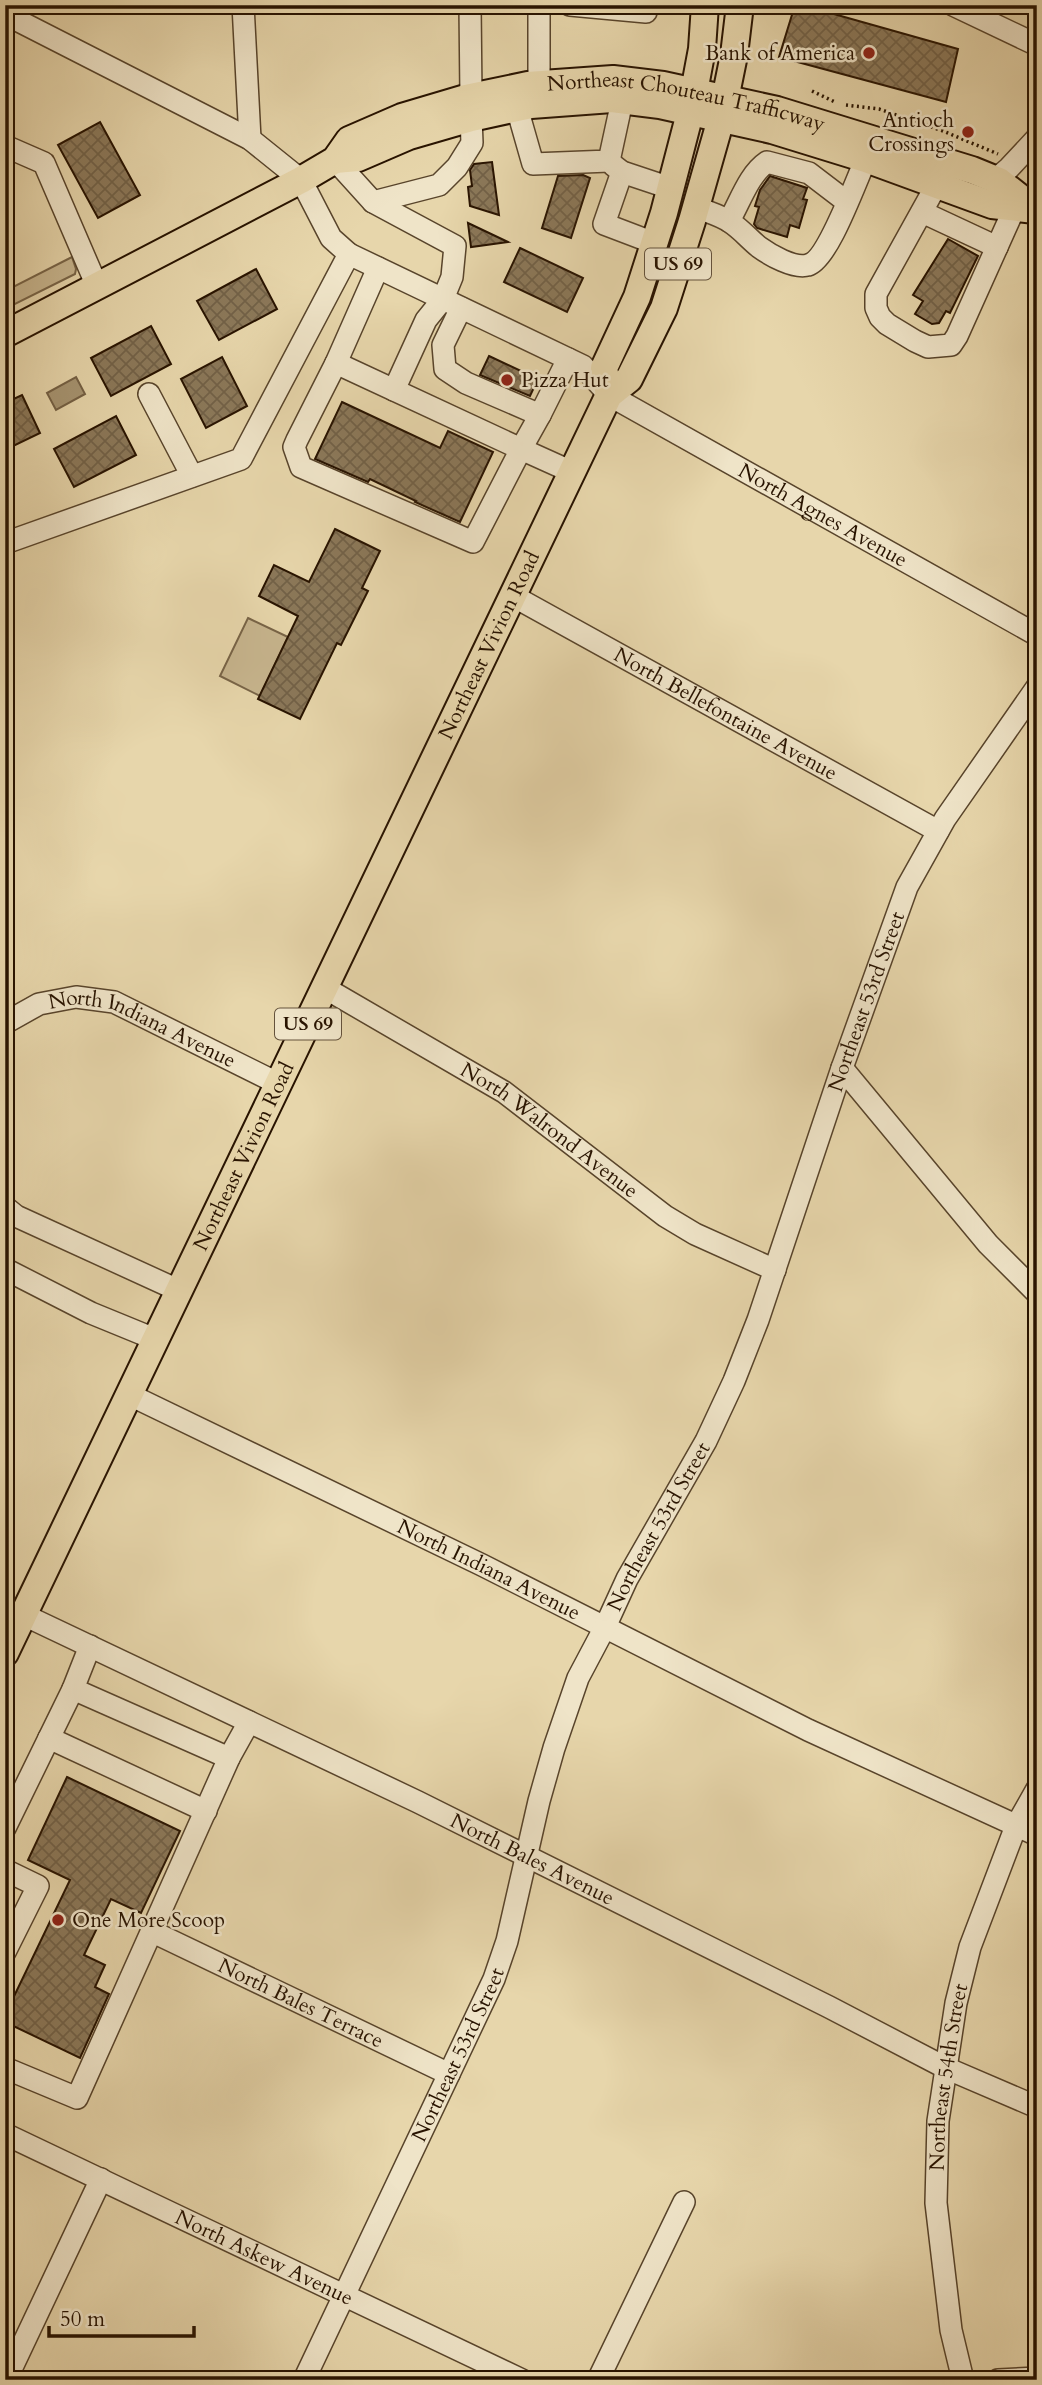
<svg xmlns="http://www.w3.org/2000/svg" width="1042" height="2385" viewBox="0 0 1042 2385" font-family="Cardo,serif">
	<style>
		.green { fill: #c7b58e; stroke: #786447; stroke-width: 2 }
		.water { fill: #a69471; stroke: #746044; stroke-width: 2 }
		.building { fill: url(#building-cross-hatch); stroke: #281300; stroke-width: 2 }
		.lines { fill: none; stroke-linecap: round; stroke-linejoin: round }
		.minor-casing { stroke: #58442b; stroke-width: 24 }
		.major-casing { stroke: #281300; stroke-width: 30 }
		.path { stroke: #281300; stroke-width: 3.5; stroke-dasharray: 2 3.5; stroke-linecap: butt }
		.minor { stroke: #efe4c8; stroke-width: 21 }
		.major { stroke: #e7d6ab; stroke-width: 26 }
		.poi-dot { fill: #8f2418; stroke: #efe4c8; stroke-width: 2.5 }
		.labels { text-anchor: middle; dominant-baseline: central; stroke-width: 5; stroke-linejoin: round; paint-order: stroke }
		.shield { fill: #efe4c8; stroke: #64523c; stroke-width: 2 }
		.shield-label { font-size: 19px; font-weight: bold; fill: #281300 }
		.poi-label { font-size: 21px; fill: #281300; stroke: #efe4c8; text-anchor: end }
		.street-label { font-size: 21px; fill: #281300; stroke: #efe4c8 }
	</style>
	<defs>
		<pattern id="building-cross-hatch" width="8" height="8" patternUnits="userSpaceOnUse" patternTransform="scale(1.75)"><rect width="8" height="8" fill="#8b7859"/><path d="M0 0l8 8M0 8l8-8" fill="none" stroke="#726147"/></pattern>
	</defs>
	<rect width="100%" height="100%" fill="#e7d6ab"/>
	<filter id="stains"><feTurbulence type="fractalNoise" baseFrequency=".00286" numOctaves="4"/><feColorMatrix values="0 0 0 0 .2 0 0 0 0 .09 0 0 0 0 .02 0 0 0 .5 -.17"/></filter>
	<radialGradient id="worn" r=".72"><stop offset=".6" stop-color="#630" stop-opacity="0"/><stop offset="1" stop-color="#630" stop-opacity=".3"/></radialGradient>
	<g class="green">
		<polygon points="72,257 76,269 75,274 5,309 5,291"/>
		<polygon points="248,618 288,637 260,696 220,676"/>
	</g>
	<polygon class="water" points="76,377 85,394 56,410 47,393"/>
	<g class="building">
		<polygon points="795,5 802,5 958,49 946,102 779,57"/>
		<polygon points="100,122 140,195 98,218 58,145"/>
		<polygon points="492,162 499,215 470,206 468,187 472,186 470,170 474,164"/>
		<polygon points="583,175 590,178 571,238 542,228 558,176"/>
		<polygon points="770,176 807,188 803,199 807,200 799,228 790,225 787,237 757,228 754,224 759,207 755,206 760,190"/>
		<polygon points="468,223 508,242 471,247"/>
		<polygon points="948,239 978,256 950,313 946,311 939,323 932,324 915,314 923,301 913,295"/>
		<polygon points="520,248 583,278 567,312 504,282"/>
		<polygon points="256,269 277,309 219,340 197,301"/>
		<polygon points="151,326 171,364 111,396 91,358"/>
		<polygon points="489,356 538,379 530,396 480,375"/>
		<polygon points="222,357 247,406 206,428 181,379"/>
		<polygon points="22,395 40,433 5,450 5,403"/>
		<polygon points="342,402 440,448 448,431 493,452 460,522 415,502 416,501 370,479 368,482 315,459"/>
		<polygon points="116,416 136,455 74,487 54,449"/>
		<polygon points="335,529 380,551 362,588 368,591 341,645 337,643 300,719 258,699 298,616 259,596 274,565 309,582"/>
		<polygon points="67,1777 180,1831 141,1913 111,1899 84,1955 105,1965 95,1987 109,1994 80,2058 5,2022 5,2015 70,1880 28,1860"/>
	</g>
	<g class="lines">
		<g class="minor-casing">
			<g id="minor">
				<polyline points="243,5 250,139"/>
				<polyline points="470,5 471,97"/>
				<polyline points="539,5 539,84"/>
				<polyline points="570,5 646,12 647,5"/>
				<polyline points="953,5 1037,45"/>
				<polyline points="5,14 250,139 301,180 331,238 349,254"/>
				<polyline points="517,108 533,164 609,161 622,101"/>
				<polyline points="5,146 44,163 97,286"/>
				<polyline points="335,160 373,202 455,246 452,277 443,299 426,320 394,390"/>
				<polyline points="613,165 622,172 670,188"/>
				<polyline points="622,172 604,224 654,243"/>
				<polyline points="995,180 1009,168 1037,138"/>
				<polyline points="937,184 876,294 876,308 880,317 887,324 915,341 928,347 951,345 957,336 1019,198"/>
				<polyline points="373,202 439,185 457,167 472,143 471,118"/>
				<path d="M696 207C707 212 720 215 730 222 741 229 749 239 759 247 770 255 794 269 808 265 828 260 856 180 866 159"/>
				<polyline points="922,212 997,247"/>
				<path d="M729 221C740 202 749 174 767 162L809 173 847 202"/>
				<polyline points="378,268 336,363 297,440 294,447 301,467 473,542 521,449 572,472"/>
				<polyline points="461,308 443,345 445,369 466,383 540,415 568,359"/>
				<polyline points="336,363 521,449 540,415"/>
				<polyline points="149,394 192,476"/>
				<path id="s1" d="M5 543 241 459 349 254 583 366 609 395 1037 635"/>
				<path id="s2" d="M513 596 938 831"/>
				<path id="s3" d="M325 988 504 1092 665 1216 695 1234 775 1270"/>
				<path id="s4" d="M5 1023 39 1004 76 997 114 1002 279 1084"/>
				<polyline points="842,1068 988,1244 1037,1293"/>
				<polyline points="5,1207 16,1216 180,1291"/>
				<polyline points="5,1269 91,1313 157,1340"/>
				<path id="s5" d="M130 1395 482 1565 808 1730 1037 1835"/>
				<path id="s6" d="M24 1615 418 1802 829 2007 946 2068 1037 2107"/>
				<polyline points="90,1646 73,1689 229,1758 249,1722"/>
				<polyline points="49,1738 206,1811"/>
				<polyline points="5,1828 73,1689"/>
				<polyline points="5,1870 38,1886 5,1952"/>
				<path id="s7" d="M153 1932 449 2074"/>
				<polyline points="5,2068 77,2098 229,1758"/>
				<path id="s8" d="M5 2134 522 2380"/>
				<polyline points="6,2380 101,2179"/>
				<path id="s9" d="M304 2380 494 1979 507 1941 539 1801 554 1748 578 1678 605 1627 627 1579 706 1441 734 1381 758 1320 842 1068 907 887 945 819 1037 687"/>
				<polyline points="598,2380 684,2202"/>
				<path id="s10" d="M963 2380 951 2330 936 2203 938 2121 956 2003 970 1947 1016 1826 1037 1789"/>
				<polyline points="998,2380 1037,2378"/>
			</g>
		</g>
		<g class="major-casing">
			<g id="major">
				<polyline points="335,160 358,158 409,136 471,118 531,105 612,99 660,105 772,130 866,159 992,205 1035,210"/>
				<path id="s11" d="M5 334 301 180 335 160 349 140 402 117 466 98 528 85 613 79 663 85 777 110 972 170 999 181 1037 211"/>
				<polyline points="609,395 604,368 637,297 664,213 690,113 702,49 705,5"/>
				<path id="s12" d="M5 1653 609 395 629 379 664 308 692 221 721 119 734 55 740 5"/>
			</g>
		</g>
		<g class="path">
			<polyline points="812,91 835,102"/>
			<polyline points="846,105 879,109 943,131 998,154"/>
		</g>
		<use href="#minor" class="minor"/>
		<use href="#major" class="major"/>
	</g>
	<g class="poi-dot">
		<circle cx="869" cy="53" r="7"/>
		<circle cx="968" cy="132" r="7"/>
		<circle cx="507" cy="380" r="7"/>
		<circle cx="58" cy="1920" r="7"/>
	</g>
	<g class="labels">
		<g class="shield">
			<rect x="645" y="248.5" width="66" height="31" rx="5"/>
			<rect x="275" y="1008.5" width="66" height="31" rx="5"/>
		</g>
		<g class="shield-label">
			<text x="678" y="264">US 69</text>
			<text x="308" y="1024">US 69</text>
		</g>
		<g class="poi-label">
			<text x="855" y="53">Bank of America</text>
			<text x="954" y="120">Antioch<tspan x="954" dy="24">Crossings</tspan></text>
			<text x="521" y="380" text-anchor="start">Pizza Hut</text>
			<text x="72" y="1920" text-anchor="start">One More Scoop</text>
		</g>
		<g class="street-label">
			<text stroke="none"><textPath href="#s11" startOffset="746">Northeast Chouteau Trafficway</textPath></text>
			<text stroke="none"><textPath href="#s1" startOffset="1026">North Agnes Avenue</textPath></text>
			<text stroke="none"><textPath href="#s12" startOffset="1118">Northeast Vivion Road</textPath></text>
			<text stroke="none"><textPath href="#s2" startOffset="243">North Bellefontaine Avenue</textPath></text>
			<text stroke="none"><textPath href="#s9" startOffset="1494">Northeast 53rd Street</textPath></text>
			<text stroke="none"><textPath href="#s4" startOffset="149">North Indiana Avenue</textPath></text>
			<text stroke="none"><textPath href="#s3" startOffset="266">North Walrond Avenue</textPath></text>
			<text stroke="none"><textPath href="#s12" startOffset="551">Northeast Vivion Road</textPath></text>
			<text stroke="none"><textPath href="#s9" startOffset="928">Northeast 53rd Street</textPath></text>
			<text stroke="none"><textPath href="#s5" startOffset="399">North Indiana Avenue</textPath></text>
			<text stroke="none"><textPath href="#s6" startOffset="564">North Bales Avenue</textPath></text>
			<text stroke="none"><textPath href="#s7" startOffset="164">North Bales Terrace</textPath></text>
			<text stroke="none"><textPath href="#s9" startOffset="360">Northeast 53rd Street</textPath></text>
			<text stroke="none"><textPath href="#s10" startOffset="306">Northeast 54th Street</textPath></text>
			<text stroke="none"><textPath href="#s8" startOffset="287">North Askew Avenue</textPath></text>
		</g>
	</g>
	<rect width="1042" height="2385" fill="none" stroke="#e7d6ab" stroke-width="28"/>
	<rect x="7" y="7" width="1028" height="2371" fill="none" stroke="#281300" stroke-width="3.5"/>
	<rect x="14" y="14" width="1014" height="2357" fill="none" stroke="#281300" stroke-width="2"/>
	<path d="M49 2326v10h145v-10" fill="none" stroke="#281300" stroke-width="3.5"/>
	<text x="60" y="2326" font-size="21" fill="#281300" stroke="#efe4c8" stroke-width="5" paint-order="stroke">50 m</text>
	<rect width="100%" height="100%" filter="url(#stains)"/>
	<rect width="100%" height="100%" fill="url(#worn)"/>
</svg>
